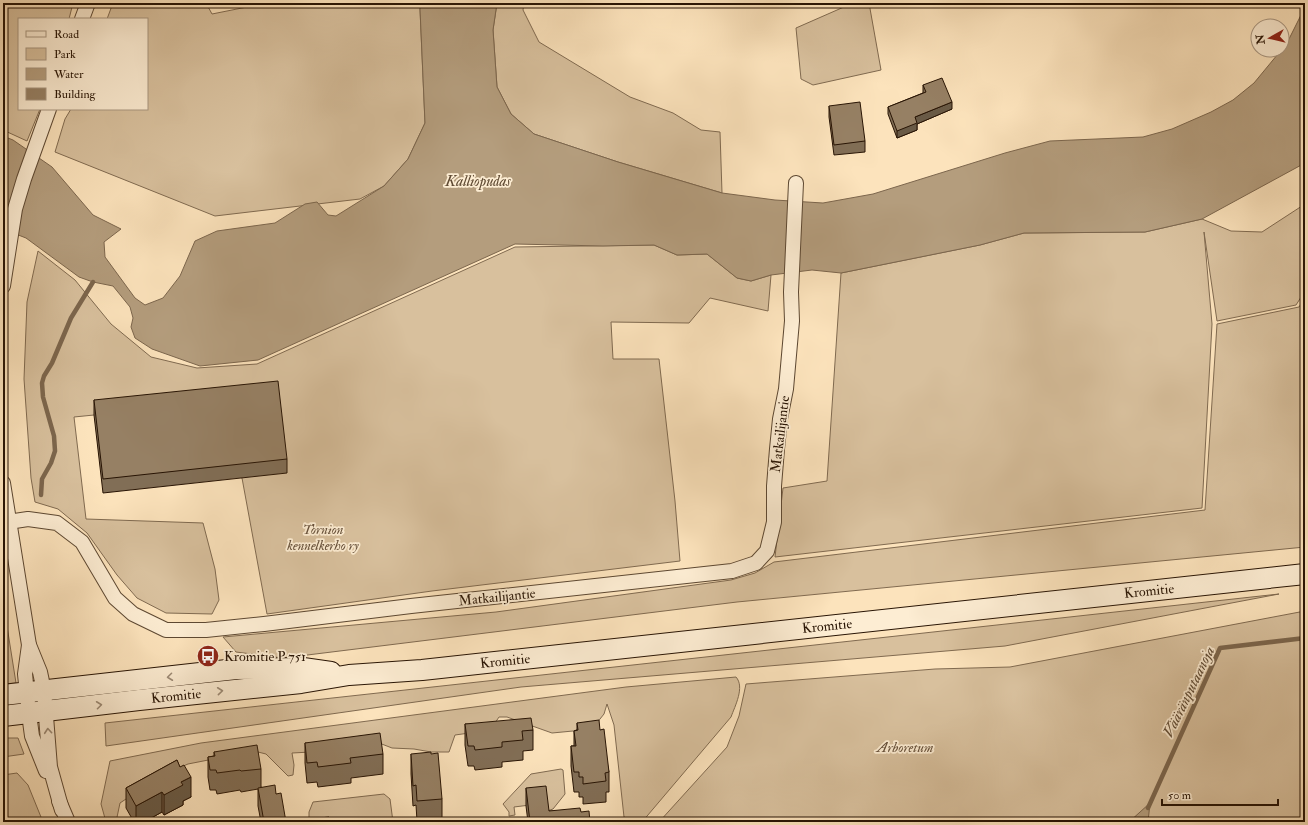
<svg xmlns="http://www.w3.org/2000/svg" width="1308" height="825" viewBox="0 0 1308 825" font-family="'IM FELL Double Pica',serif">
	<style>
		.green { fill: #d8c09d; stroke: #806a50 }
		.water { fill: #b49d7d; stroke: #7c664d }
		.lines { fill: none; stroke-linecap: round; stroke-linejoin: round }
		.stream { stroke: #7c664d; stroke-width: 4.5 }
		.minor-casing { stroke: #5d4832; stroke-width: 16 }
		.secondary-casing { stroke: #281404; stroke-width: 22 }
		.minor { stroke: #fdedd3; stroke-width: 14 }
		.secondary { stroke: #fdedd3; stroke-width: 20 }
		.wall { fill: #816e56; stroke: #281404 }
		.shaded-wall { fill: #695a46; stroke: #281404 }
		.building { fill: #968064; stroke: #281404 }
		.oneway { stroke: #9d8b76 }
		.labels { text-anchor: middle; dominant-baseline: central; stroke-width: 3.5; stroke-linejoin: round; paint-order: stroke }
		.street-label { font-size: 14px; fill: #281404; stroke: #fdedd3 }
		.park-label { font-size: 14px; font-style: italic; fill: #66503a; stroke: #fdedd3 }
		.poi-label { font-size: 14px; fill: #281404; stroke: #fdedd3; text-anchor: start }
		.water-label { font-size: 15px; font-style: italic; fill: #604b34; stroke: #fdedd3 }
	</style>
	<rect width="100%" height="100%" fill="#fce3bc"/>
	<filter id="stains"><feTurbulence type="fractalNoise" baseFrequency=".005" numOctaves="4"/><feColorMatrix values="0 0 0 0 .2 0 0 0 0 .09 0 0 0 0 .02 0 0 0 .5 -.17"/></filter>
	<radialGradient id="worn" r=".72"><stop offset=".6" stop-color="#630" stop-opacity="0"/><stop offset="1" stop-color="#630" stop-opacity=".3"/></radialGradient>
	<g class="green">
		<polygon points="3,3 73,3 69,19 19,19 19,109 40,109 27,141 3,130"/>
		<polygon points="113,3 206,3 212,14 267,3 421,3 420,9 425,123 408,159 384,186 360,199 215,216 55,152 65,119 71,109 147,109 147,19 107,19"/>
		<polygon points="497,3 524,3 523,10 539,42 630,97 673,113 701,130 720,132 722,193 618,162 534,134 511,114 497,87 493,30"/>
		<polygon points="853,3 869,3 881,70 813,85 801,79 796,28"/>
		<polygon points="1305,204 1305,291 1296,305 1217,321 1204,232 1212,324 1202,508 775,557 783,488 827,481 841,273 980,245 1024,233 1145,232 1202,219 1231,231 1262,232"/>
		<polygon points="654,245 677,255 707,254 737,278 751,281 771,275 768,311 710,298 689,323 611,322 613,359 659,359 675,501 680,561 432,591 267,614 242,478 94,415 74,417 86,519 203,523 215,569 219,600 212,614 166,613 137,598 117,575 87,533 58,509 35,502 31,478 24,379 27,302 38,251 75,280 111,324 151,357 197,368 257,364 515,247"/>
		<polygon points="1305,298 1305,547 737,602 283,658 236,652 223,637 496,612 731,580 755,573 774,562 1205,510 1217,324 1299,307"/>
		<polygon points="1279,594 1005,646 521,687 106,746 105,723"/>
		<polygon points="3,601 16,683 3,684"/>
		<polygon points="1305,611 1305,822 659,822 727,747 739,716 746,684 935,669 1010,667"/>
		<path d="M736 677C745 687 735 706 731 717L642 822 634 821 624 817 614 725 607 704 604 714 596 724 573 731 552 733 507 717H499L493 726 484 731 455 735 449 752H431L414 749 392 748 374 741 311 752 292 753 294 765 293 775 288 776 266 754 254 751 188 764 162 775 120 803 116 822H106L101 804 110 761 201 743 626 687Z"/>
		<polygon points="3,738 18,738 24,754 3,757"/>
		<polygon points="561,769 563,770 565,794 553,809 547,811 546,803 514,807 515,815 509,816 509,812 503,804 531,774"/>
		<polygon points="17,773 28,785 43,822 3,822 3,775"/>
		<polygon points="384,794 390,799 393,822 309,822 309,812 313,802"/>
	</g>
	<g class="water">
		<polygon points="421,3 497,3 493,30 497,87 511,114 534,134 618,162 722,193 775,200 823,203 873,194 1005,153 1050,141 1143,137 1172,129 1211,112 1233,100 1254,83 1287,43 1305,7 1305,163 1202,219 1145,232 1024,233 980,245 841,273 812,270 771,275 751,281 737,278 707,254 677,255 654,245 603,246 515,244 258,360 200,366 152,349 135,338 131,327 133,318 130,307 113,286 93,282 79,277 26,238 3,229 3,136 13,140 52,167 93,215 121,229 104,242 105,257 135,298 145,305 163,298 180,276 195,241 217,231 275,223 305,204 317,202 328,215 336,216 384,186 408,159 425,123 420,9"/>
		<polygon points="1150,803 1148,822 1129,822"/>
	</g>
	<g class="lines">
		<g class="stream">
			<polyline points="41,495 42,479 51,463 55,451 54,436 43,397 42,383 44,376 52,363 71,318 93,282"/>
			<polyline points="1148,808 1220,648 1305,638"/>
		</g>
		<g class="minor-casing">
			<g id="minor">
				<polyline points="82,19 88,3"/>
				<polyline points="3,286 15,209 24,179 49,109"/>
				<polyline points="3,483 29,645 40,672 44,691 50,767 62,810"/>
				<polyline points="8,522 28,519 57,523 82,542 115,598 133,614 166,630 206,630 264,624 411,606 732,571 756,563 767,551 774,522 774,486 777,449 780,419 786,389 792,321 791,292 796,183"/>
				<polyline points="29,645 25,674 29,714 32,736 46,771"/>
				<polyline points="59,801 68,822"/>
			</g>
		</g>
		<g class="secondary-casing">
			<g id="secondary">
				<polyline points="3,695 236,669 303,668 331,672"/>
				<polyline points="3,716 139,700 301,683 349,675 422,670 1305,574"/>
			</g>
		</g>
		<use href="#minor" class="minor"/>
		<use href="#secondary" class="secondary"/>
	</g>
	<g class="wall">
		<polygon points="923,85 952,109 917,124 917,130 897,138 888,114 888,107 923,93"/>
		<polygon points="829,106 865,141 865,152 834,155 829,117"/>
		<polygon points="94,400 287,459 287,473 103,493 94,415"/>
		<polygon points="577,723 600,730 609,772 609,792 606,792 606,802 583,804 583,797 579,797 579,792 574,792 571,766 571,746 574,746 574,731 577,730"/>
		<polygon points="465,724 533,730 533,750 523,751 523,760 502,762 502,767 475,770 474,766 468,766 465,745"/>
		<polygon points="305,743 383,754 383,774 351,778 351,783 318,787 317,782 307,783 305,763"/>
		<polygon points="214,752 261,769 261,787 276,794 286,822 261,822 258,806 258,789 241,792 240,790 217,794 216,790 210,790 208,777 208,757 214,756"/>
		<polygon points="411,754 442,799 442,819 417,821 416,805 413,806 411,774"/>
		<polygon points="177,760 191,797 183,801 183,805 164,815 162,812 144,822 134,822 126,808 126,788"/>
		<polygon points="526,788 549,811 581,812 590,822 528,822 526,806"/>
	</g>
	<g class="shaded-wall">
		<polygon points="952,102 952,109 917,124 917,130 897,138 897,131 915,117"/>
		<polygon points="191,777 191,797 183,801 183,805 164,815 164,795 181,782"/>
		<polygon points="162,792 162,812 144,822 136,822 136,806"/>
	</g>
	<g class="building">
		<polygon points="942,78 952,102 915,117 917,123 897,131 888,107 926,92 923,85"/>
		<polygon points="860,102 865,141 834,145 829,106"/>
		<polygon points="278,381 287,459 103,479 94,400"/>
		<polygon points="531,718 533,730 522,731 523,740 502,742 502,747 475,750 474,746 468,746 465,724"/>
		<polygon points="599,720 600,730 604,729 609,772 605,773 606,781 583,784 583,777 579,777 579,772 574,772 571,746 576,746 574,731 578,730 577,723"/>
		<polygon points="380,733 383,754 350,758 351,763 318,767 317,762 307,763 305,743"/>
		<polygon points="257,745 261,769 241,771 240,770 217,773 216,770 210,770 208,757 215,756 214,752"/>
		<polygon points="431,752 431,754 438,753 442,799 417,801 416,785 413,786 411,754"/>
		<polygon points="177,760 180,767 184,765 191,777 181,782 183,785 164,795 162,792 136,806 126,788"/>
		<polygon points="275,785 276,794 281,793 286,822 264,822 258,788"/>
		<polygon points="546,786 549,811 580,808 581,812 589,811 590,822 530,822 526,788"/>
		<polygon points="329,817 329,822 311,822 310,819"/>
	</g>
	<defs><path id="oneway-chevron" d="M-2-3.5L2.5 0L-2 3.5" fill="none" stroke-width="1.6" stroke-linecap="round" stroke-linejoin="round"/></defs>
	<g class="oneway">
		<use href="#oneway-chevron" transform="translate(170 677) rotate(173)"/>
		<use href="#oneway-chevron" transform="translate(220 691) rotate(-6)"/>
		<use href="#oneway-chevron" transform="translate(99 705) rotate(-7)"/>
		<use href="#oneway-chevron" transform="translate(48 731) rotate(-95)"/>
	</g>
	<defs>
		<g id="bus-disc" transform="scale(1.15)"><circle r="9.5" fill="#8f2418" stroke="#fdedd3"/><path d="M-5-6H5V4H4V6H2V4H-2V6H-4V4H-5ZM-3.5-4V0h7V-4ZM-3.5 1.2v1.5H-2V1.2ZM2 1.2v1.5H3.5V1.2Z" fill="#fff"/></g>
	</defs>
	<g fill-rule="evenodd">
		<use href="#bus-disc" x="208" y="656"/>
	</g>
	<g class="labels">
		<g class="street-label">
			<text transform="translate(780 434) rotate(-83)">Matkailijantie</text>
			<text transform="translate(1149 591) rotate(-6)">Kromitie</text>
			<text transform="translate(497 597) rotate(-6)">Matkailijantie</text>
			<text transform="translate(827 626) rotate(-6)">Kromitie</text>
			<text transform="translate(505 661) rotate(-6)">Kromitie</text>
			<text transform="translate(176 696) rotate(-6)">Kromitie</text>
		</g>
		<g class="park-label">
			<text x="323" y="529">Tornion<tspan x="323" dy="16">kennelkerho ry</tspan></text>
			<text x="905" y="747">Arboretum</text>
		</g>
		<g class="poi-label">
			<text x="224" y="656">Kromitie P 751</text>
		</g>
		<g class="water-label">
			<text x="478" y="181">Kalliopudas</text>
			<text transform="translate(1189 692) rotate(-64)">Vääränputaanoja</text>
		</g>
	</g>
	<rect width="1308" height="825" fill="none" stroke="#fce3bc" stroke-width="16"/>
	<rect x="4" y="4" width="1300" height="817" fill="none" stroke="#281404" stroke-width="2"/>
	<rect x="8" y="8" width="1292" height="809" fill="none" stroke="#281404"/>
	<rect x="18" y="18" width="130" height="92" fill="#fdedd3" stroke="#a89680"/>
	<rect x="26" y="31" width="20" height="6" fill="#fdedd3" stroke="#a89680"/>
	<text x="54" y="38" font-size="12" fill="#281404">Road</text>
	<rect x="26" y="48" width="20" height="12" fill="#d8c09d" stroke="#a89680"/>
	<text x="54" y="58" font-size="12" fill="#281404">Park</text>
	<rect x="26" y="68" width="20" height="12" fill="#b49d7d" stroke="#a89680"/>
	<text x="54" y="78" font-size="12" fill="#281404">Water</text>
	<rect x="26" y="88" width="20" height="12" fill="#968064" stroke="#a89680"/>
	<text x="54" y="98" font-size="12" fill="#281404">Building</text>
	<g transform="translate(1270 38) rotate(262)"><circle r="19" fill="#fdedd3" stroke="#a89680"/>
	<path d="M0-3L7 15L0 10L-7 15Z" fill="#8f2418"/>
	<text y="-6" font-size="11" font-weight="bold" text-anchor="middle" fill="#281404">N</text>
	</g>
	<path d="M1162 799v6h116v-6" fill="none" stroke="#281404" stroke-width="2"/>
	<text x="1168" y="799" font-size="12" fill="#281404" stroke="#fdedd3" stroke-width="3" paint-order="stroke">50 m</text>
	<rect width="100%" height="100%" filter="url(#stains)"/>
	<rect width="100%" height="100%" fill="url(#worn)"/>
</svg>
